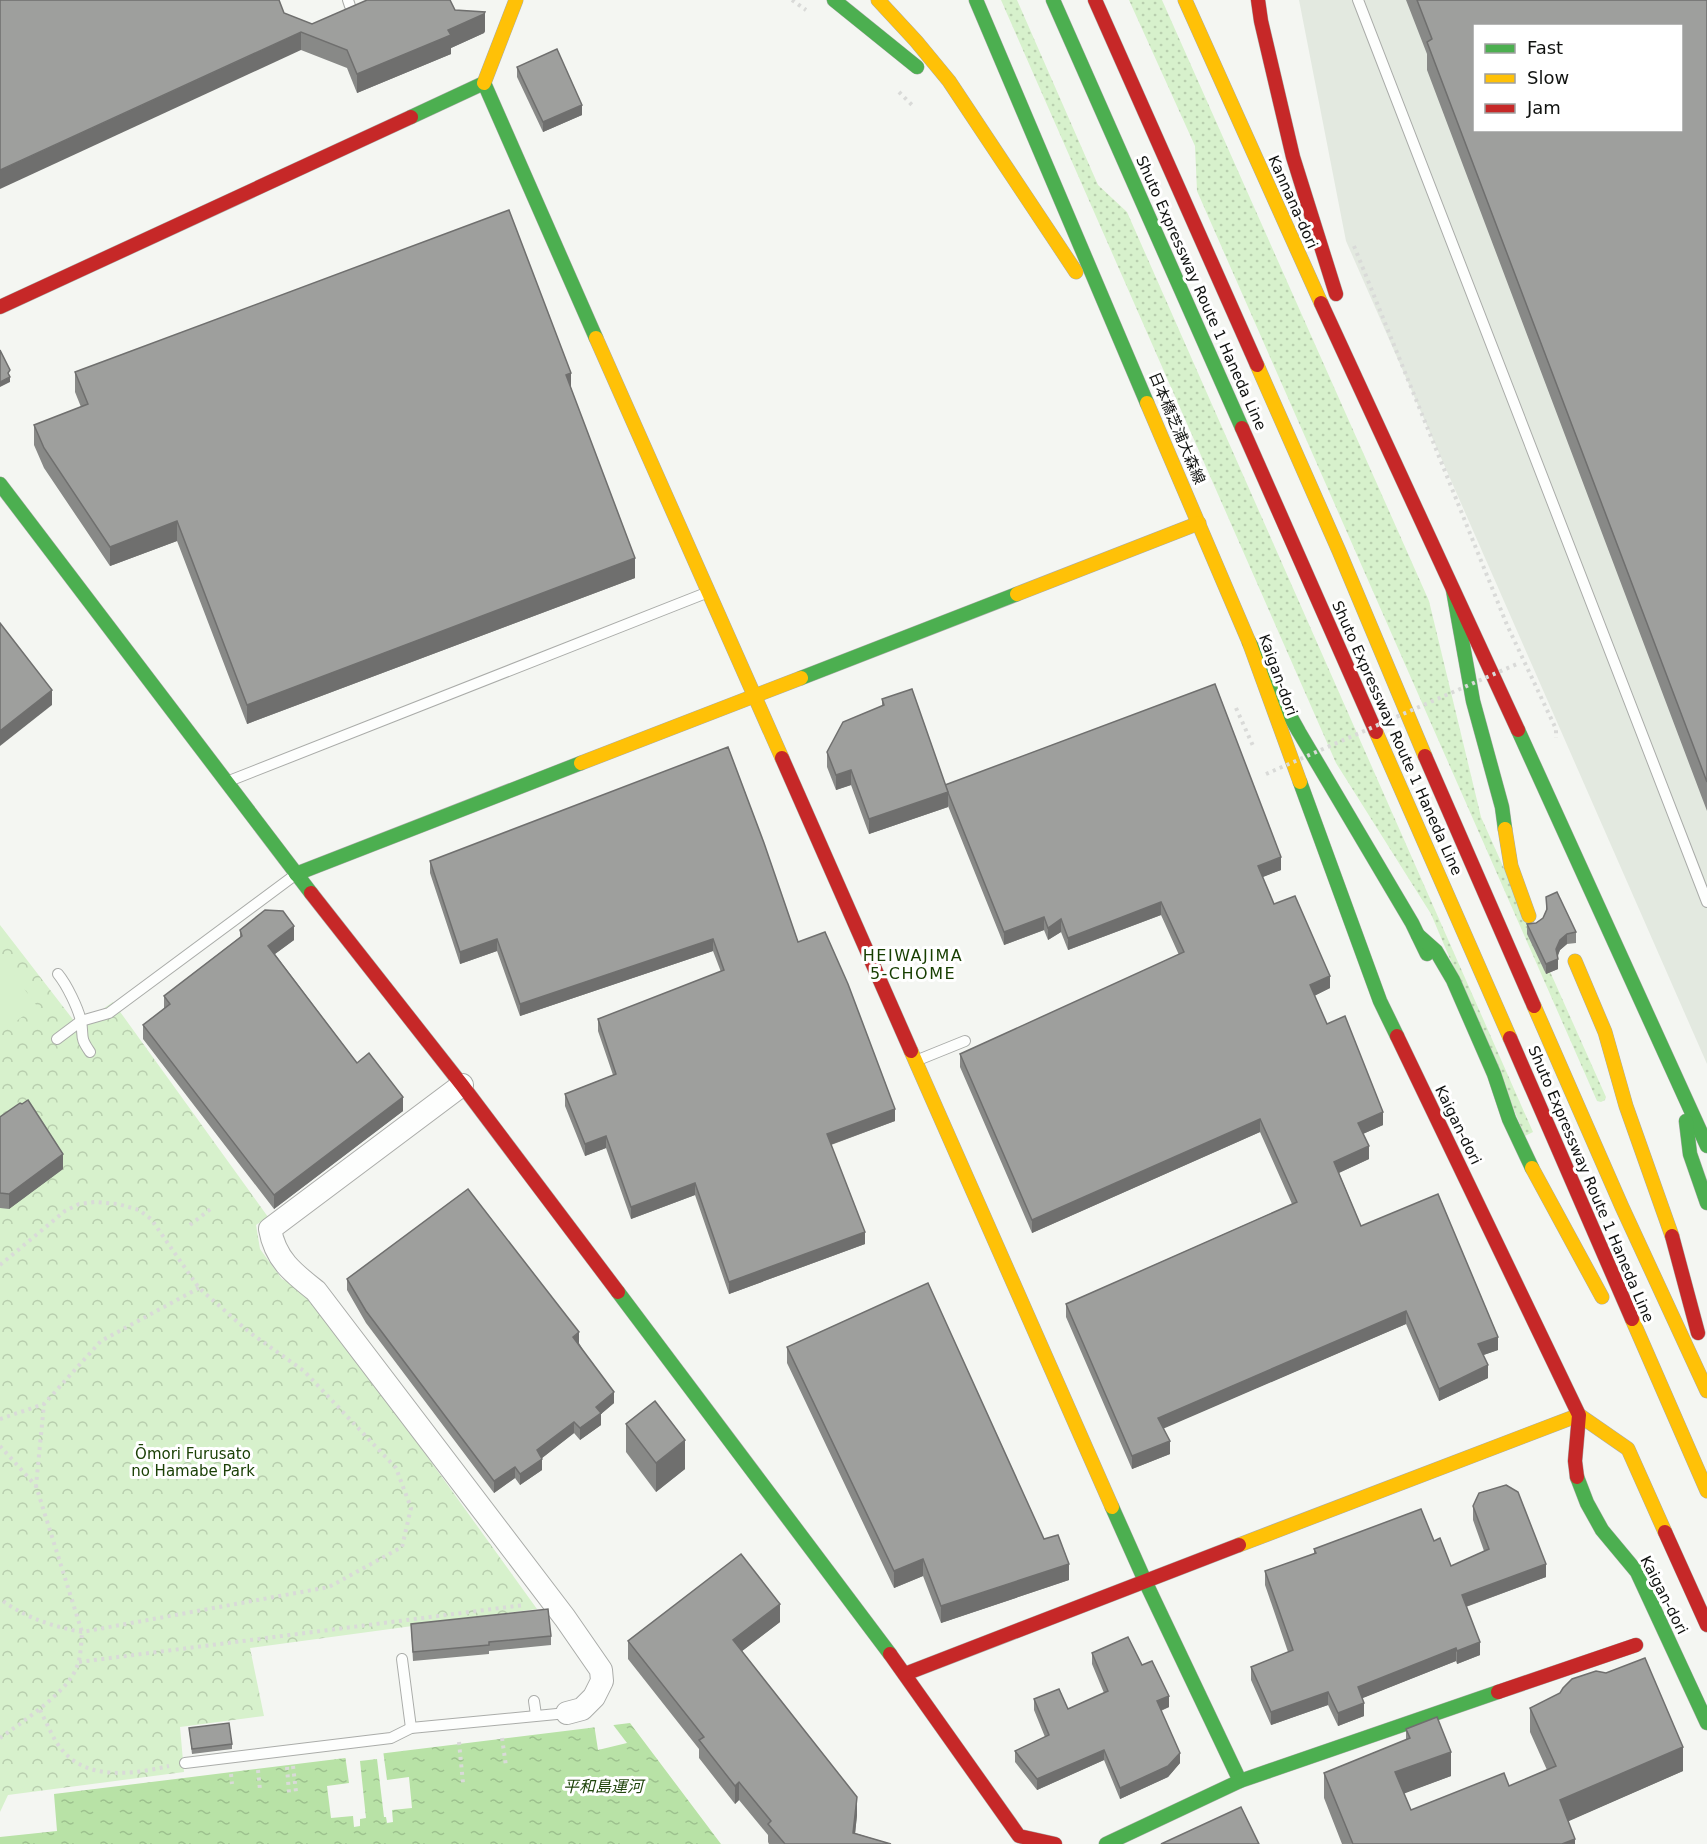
<svg xmlns="http://www.w3.org/2000/svg" width="1707" height="1844" viewBox="0 0 1707 1844" font-family="'DejaVu Sans','Noto Sans JP',sans-serif">
	<style>
		.built { fill: #e3e9e0; fill-rule: evenodd }
		.grass { fill: url(#grass-dots) }
		.park { fill: url(#park-crowns) }
		.pitch { fill: #d7f1cc }
		.water { fill: url(#water-ripples) }
		.pier { fill: #f4f6f2 }
		.lines { fill: none; stroke-linecap: round; stroke-linejoin: round }
		.lane-casing { stroke: #aaaca9; stroke-width: 12 }
		.street-casing { stroke: #aaaca9; stroke-width: 24 }
		.fast-casing { stroke: #aaaca9; stroke-width: 15 }
		.slow-casing { stroke: #aaaca9; stroke-width: 15 }
		.jam-casing { stroke: #aaaca9; stroke-width: 15 }
		.path { stroke: #d9dad8; stroke-width: 4; stroke-dasharray: 3 4.5; stroke-linecap: butt }
		.lane { stroke: #fdfefd; stroke-width: 10 }
		.street { stroke: #fdfefd; stroke-width: 22 }
		.fast { stroke: #4caf50; stroke-width: 14 }
		.slow { stroke: #ffc107; stroke-width: 14 }
		.jam { stroke: #c62828; stroke-width: 14 }
		.path-bridge { stroke: #d9dad8; stroke-width: 4; stroke-dasharray: 3 4.5; stroke-linecap: butt }
		.wall { fill: #888987 }
		.shaded-wall { fill: #6f6f6e }
		.building { fill: #9e9f9d; stroke: #6f6f6e; stroke-width: 1.5; fill-rule: evenodd }
		.labels { text-anchor: middle; dominant-baseline: central; stroke-width: 6; stroke-linejoin: round; paint-order: stroke }
		.street-label { font-size: 15px; fill: #101210; stroke: #fff }
		.park-label { font-size: 15px; fill: #1b4006; stroke: #fff }
		.neighbourhood-label { font-size: 16px; letter-spacing: 1.5px; fill: #163e00; stroke: #fff }
		.water-label { font-size: 16px; font-style: italic; fill: #20450c; stroke: #fff }
	</style>
	<defs>
		<pattern id="grass-dots" width="8" height="8" patternUnits="userSpaceOnUse" patternTransform="scale(1.5)"><rect width="8" height="8" fill="#d7f1cc"/><path d="M2 2h.1M6 6h.1" fill="none" stroke="#b8ceae" stroke-width="1.8" stroke-linecap="round"/></pattern>
		<pattern id="park-crowns" width="20" height="18" patternUnits="userSpaceOnUse" patternTransform="scale(1.5)"><rect width="20" height="18" fill="#d7f1cc"/><path d="M2 6a3 3 0 1 1 6 0M12 15a3 3 0 1 1 6 0" fill="none" stroke="#b8ceae"/></pattern>
		<pattern id="water-ripples" width="26" height="14" patternUnits="userSpaceOnUse" patternTransform="scale(1.5)"><rect width="26" height="14" fill="#b8e2a6"/><path d="M2 4q2-2 4 0t4 0M15 11q2-2 4 0t4 0" fill="none" stroke="#9dc18e"/></pattern>
	</defs>
	<rect width="100%" height="100%" fill="#f4f6f2"/>
	<path class="built" d="M1299 0H1707V1064L1346 241ZM1474 26H1682V130H1474Z"/>
	<g class="grass">
		<polygon points="1001,0 1017,0 1098,185 1127,212 1533,1132 1525,1136 1431,914 1336,763"/>
		<polygon points="1129,0 1162,0 1429,601 1481,817 1606,1097 1605,1100 1601,1102 1597,1101 1197,191 1195,146"/>
	</g>
	<polygon class="park" points="0,925 78,1026 113,1002 268,1217 256,1225 260,1249 282,1279 308,1291 537,1609 250,1648 264,1716 180,1727 184,1772 8,1795 0,1812"/>
	<polygon class="pitch" points="0,956 37,1006 0,1033"/>
	<polygon class="water" points="630,1723 721,1844 0,1844 0,1837 57,1831 54,1794"/>
	<g class="pier">
		<polygon points="611,1722 627,1743 598,1750 594,1724"/>
		<polygon points="383,1750 387,1780 409,1777 412,1808 392,1810 393,1822 387,1823 386,1817 384,1817 377,1759 360,1761 366,1818 360,1819 360,1826 354,1827 353,1816 331,1818 327,1786 349,1783 345,1755"/>
	</g>
	<g class="lines">
		<g class="lane-casing">
			<g id="lane">
				<polyline points="348,0 350,6"/>
				<polyline points="1358,0 1707,902"/>
				<polyline points="229,781 706,593"/>
				<path d="M58 974C67 985 78 1008 81 1021 84 1038 79 1036 90 1052"/>
				<polyline points="57,1039 81,1021 109,1013 295,875"/>
				<polyline points="918,1060 965,1041"/>
				<polyline points="402,1659 411,1728"/>
				<polyline points="534,1701 536,1715"/>
				<polyline points="185,1763 391,1738 411,1728 567,1713"/>
			</g>
		</g>
		<g class="street-casing">
			<path id="street" d="M462 1085 270 1229C275 1259 293 1273 316 1291L565 1618 601 1670 602 1681 594 1697 582 1709 567 1713"/>
		</g>
		<g class="fast-casing">
			<g id="fast">
				<polyline points="834,0 917,67"/>
				<polyline points="976,0 1147,403"/>
				<polyline points="1053,0 1242,428"/>
				<polyline points="411,117 484,83 596,338"/>
				<polyline points="0,484 311,893"/>
				<polyline points="1453,590 1473,701 1502,807 1505,829"/>
				<polyline points="1249,642 1299,732 1412,923 1427,954"/>
				<polyline points="801,678 1017,594"/>
				<polyline points="1518,730 1707,1146"/>
				<polyline points="1300,782 1380,1001 1397,1036"/>
				<polyline points="296,874 581,763"/>
				<polyline points="1418,935 1436,951 1453,980 1494,1074 1509,1119 1532,1168"/>
				<polyline points="1686,1121 1690,1154 1707,1203"/>
				<polyline points="618,1292 890,1654"/>
				<polyline points="1577,1477 1587,1503 1602,1530 1637,1572 1707,1723"/>
				<polyline points="1112,1507 1145,1581 1240,1781"/>
				<polyline points="1106,1844 1240,1781 1498,1692"/>
			</g>
		</g>
		<g class="slow-casing">
			<g id="slow">
				<polyline points="878,0 916,41 949,81 1076,272"/>
				<polyline points="1185,0 1321,303"/>
				<polyline points="484,83 516,0"/>
				<polyline points="596,338 782,758"/>
				<polyline points="1257,365 1339,551 1425,756"/>
				<polyline points="1147,403 1249,642 1300,782"/>
				<polyline points="1017,594 1199,523"/>
				<polyline points="1376,732 1510,1038"/>
				<polyline points="581,763 801,678"/>
				<polyline points="1505,829 1511,866 1529,916"/>
				<polyline points="1575,961 1605,1032 1626,1106 1672,1236"/>
				<polyline points="1534,1006 1622,1207 1707,1391"/>
				<polyline points="911,1051 1112,1507"/>
				<polyline points="1532,1168 1602,1297"/>
				<polyline points="1632,1319 1707,1491"/>
				<polyline points="1239,1545 1579,1415 1628,1449 1665,1532"/>
			</g>
		</g>
		<g class="jam-casing">
			<g id="jam">
				<polyline points="1095,0 1257,365"/>
				<polyline points="1258,0 1261,21 1293,157 1336,294"/>
				<polyline points="1321,303 1518,730"/>
				<polyline points="0,307 411,117"/>
				<polyline points="1242,428 1376,732"/>
				<polyline points="1425,756 1534,1006"/>
				<polyline points="782,758 911,1051"/>
				<polyline points="311,893 462,1085 618,1292"/>
				<polyline points="1397,1036 1579,1415 1575,1461 1577,1477"/>
				<polyline points="1510,1038 1632,1319"/>
				<polyline points="1672,1236 1698,1333"/>
				<polyline points="1665,1532 1707,1625"/>
				<polyline points="890,1654 1019,1836 1055,1844"/>
				<polyline points="905,1674 1239,1545"/>
				<polyline points="1498,1692 1636,1645"/>
			</g>
		</g>
		<g class="path">
			<polyline points="792,0 806,10"/>
			<polyline points="899,92 913,106"/>
			<polyline points="1354,246 1507,625 1556,729 1556,738"/>
			<polyline points="1236,708 1254,748"/>
			<polyline points="190,1225 213,1207"/>
			<path d="M0 1265 65 1211 79 1204 95 1202 118 1204 139 1210 151 1219 199 1288 249 1332 304 1371 396 1468 411 1508 402 1547 329 1587 82 1632C51 1626 26 1618 0 1599"/>
			<polyline points="0,1419 44,1404 101,1341 199,1288"/>
			<polyline points="0,1446 36,1486 44,1404"/>
			<polyline points="79,1662 524,1605"/>
			<path d="M40 1710C47 1723 53 1740 63 1751 89 1781 134 1774 169 1766"/>
			<path d="M0 1738C21 1723 66 1693 76 1669 81 1658 81 1644 82 1632L36 1486"/>
			<polyline points="502,1738 506,1766"/>
			<polyline points="459,1742 463,1783"/>
			<polyline points="293,1766 296,1792"/>
			<polyline points="287,1767 289,1793"/>
			<polyline points="258,1770 260,1790"/>
			<polyline points="231,1774 232,1784"/>
		</g>
		<use href="#lane" class="lane"/>
		<use href="#street" class="street"/>
		<use href="#fast" class="fast"/>
		<use href="#slow" class="slow"/>
		<use href="#jam" class="jam"/>
		<polyline class="path-bridge" points="1266,774 1517,664"/>
	</g>
	<g class="wall">
		<polygon points="1406,0 1707,0 1707,811 1427,70 1427,54"/>
		<polygon points="455,10 485,31 484,33 451,48 451,54 357,93 347,68 301,50 284,13 312,24"/>
		<polygon points="517,67 582,115 543,132 517,77"/>
		<polygon points="75,372 571,388 635,578 247,724 177,541 110,566 44,468 34,445 34,425 81,407 75,392"/>
		<polygon points="882,699 945,785 1281,870 1262,877 1274,904 1330,988 1314,996 1327,1024 1383,1125 1363,1134 1369,1159 1339,1173 1361,1226 1498,1350 1483,1355 1488,1378 1439,1401 1406,1324 1163,1428 1170,1454 1132,1469 1066,1317 1066,1304 1292,1204 1260,1132 1032,1233 960,1067 960,1054 1179,955 1161,915 1068,950 1061,932 1048,940 1044,930 1004,945 948,806 948,807 869,834 851,785 836,790 827,767 827,752 882,706"/>
		<polygon points="430,861 798,942 895,1121 831,1145 865,1244 729,1294 695,1195 631,1219 606,1148 585,1156 565,1106 565,1094 613,1075 598,1031 598,1019 721,972 713,951 520,1016 497,951 460,964 430,873"/>
		<polygon points="1546,897 1576,932 1576,943 1567,944 1560,950 1558,956 1558,969 1546,974 1527,934 1527,924 1536,923 1543,918 1546,911"/>
		<polygon points="240,930 294,940 275,954 357,1063 403,1111 274,1209 143,1039 143,1025 164,1009 164,996 240,937"/>
		<polygon points="0,1117 63,1169 9,1209 0,1208"/>
		<polygon points="347,1279 579,1343 614,1403 601,1414 601,1425 580,1440 574,1433 542,1458 542,1470 520,1485 515,1478 494,1493 366,1323 347,1290"/>
		<polygon points="787,1347 1044,1539 1069,1580 941,1623 923,1576 894,1588 787,1363"/>
		<polygon points="626,1424 685,1469 656,1492 626,1452"/>
		<polygon points="1473,1506 1546,1577 1466,1607 1480,1655 1457,1664 1456,1661 1362,1698 1364,1716 1338,1726 1328,1705 1271,1725 1251,1680 1251,1667 1288,1652 1265,1585 1265,1571 1314,1554 1314,1549 1434,1541 1451,1566 1484,1551 1473,1520"/>
		<polygon points="780,1622 742,1651 857,1815 855,1833 891,1844 769,1844 768,1842 768,1835 739,1800 735,1804 699,1758 699,1749 628,1659 628,1641"/>
		<polygon points="411,1624 551,1636 551,1645 489,1651 489,1654 413,1661"/>
		<polygon points="1092,1653 1142,1665 1169,1707 1161,1711 1180,1763 1168,1777 1120,1799 1104,1760 1037,1790 1015,1762 1015,1751 1045,1737 1034,1710 1034,1699 1068,1709 1104,1693 1092,1664"/>
		<polygon points="1530,1708 1683,1771 1568,1821 1575,1844 1342,1844 1324,1798 1324,1773 1406,1740 1406,1729 1451,1776 1404,1793 1411,1810 1509,1786 1547,1770 1530,1732"/>
		<polygon points="189,1728 232,1744 232,1749 192,1754"/>
	</g>
	<g class="shaded-wall">
		<polygon points="485,12 485,31 484,33 451,48 451,54 357,93 357,74"/>
		<polygon points="301,32 301,50 0,189 0,170"/>
		<polygon points="582,105 582,115 543,132 543,122"/>
		<polygon points="571,373 571,393 566,375"/>
		<polygon points="10,377 10,382 0,387 0,382"/>
		<polygon points="177,521 177,541 110,566 110,547"/>
		<polygon points="635,558 635,578 247,724 247,705"/>
		<polygon points="52,690 52,705 0,746 0,731"/>
		<polygon points="851,770 851,785 836,790 836,775"/>
		<polygon points="948,792 948,807 869,834 869,819"/>
		<polygon points="1281,857 1281,870 1258,879 1258,866"/>
		<polygon points="1161,902 1161,915 1068,950 1068,938"/>
		<polygon points="1044,917 1044,930 1004,945 1004,932"/>
		<polygon points="1061,919 1061,932 1048,940 1048,928"/>
		<polygon points="294,926 294,940 268,959 268,946"/>
		<polygon points="1567,934 1567,944 1560,950 1556,959 1556,949 1560,940"/>
		<polygon points="497,939 497,951 460,964 460,952"/>
		<polygon points="713,939 713,951 520,1016 520,1004"/>
		<polygon points="1558,959 1558,969 1546,974 1546,964"/>
		<polygon points="1330,976 1330,988 1310,998 1310,985"/>
		<polygon points="403,1097 403,1111 274,1209 274,1195"/>
		<polygon points="895,1109 895,1121 827,1146 827,1134"/>
		<polygon points="1383,1112 1383,1125 1358,1136 1358,1123"/>
		<polygon points="1260,1119 1260,1132 1032,1233 1032,1220"/>
		<polygon points="606,1136 606,1148 585,1156 585,1144"/>
		<polygon points="1369,1146 1369,1159 1334,1175 1334,1162"/>
		<polygon points="63,1154 63,1169 9,1209 9,1194"/>
		<polygon points="695,1183 695,1195 631,1219 631,1207"/>
		<polygon points="865,1232 865,1244 729,1294 729,1282"/>
		<polygon points="1406,1311 1406,1324 1158,1431 1158,1418"/>
		<polygon points="579,1332 579,1343 573,1348 573,1337"/>
		<polygon points="1498,1337 1498,1350 1478,1357 1478,1344"/>
		<polygon points="1488,1365 1488,1378 1439,1401 1439,1389"/>
		<polygon points="614,1392 614,1403 601,1414 601,1425 580,1440 580,1428 596,1407"/>
		<polygon points="574,1422 574,1433 537,1462 537,1450"/>
		<polygon points="685,1440 685,1469 656,1492 656,1463"/>
		<polygon points="1170,1441 1170,1454 1132,1469 1132,1456"/>
		<polygon points="542,1459 542,1470 520,1485 520,1474"/>
		<polygon points="515,1467 515,1478 494,1493 494,1481"/>
		<polygon points="923,1559 923,1576 894,1588 894,1571"/>
		<polygon points="1069,1564 1069,1580 941,1623 941,1606"/>
		<polygon points="1546,1564 1546,1577 1462,1608 1462,1595"/>
		<polygon points="780,1604 780,1622 733,1658 733,1640"/>
		<polygon points="1480,1642 1480,1655 1457,1664 1457,1651"/>
		<polygon points="1456,1648 1456,1661 1358,1700 1358,1687"/>
		<polygon points="1328,1692 1328,1705 1271,1725 1271,1712"/>
		<polygon points="1169,1696 1169,1707 1157,1712 1157,1701"/>
		<polygon points="1364,1703 1364,1716 1338,1726 1338,1713"/>
		<polygon points="1683,1747 1683,1771 1560,1825 1560,1800"/>
		<polygon points="1104,1750 1104,1760 1037,1790 1037,1779"/>
		<polygon points="1451,1752 1451,1776 1395,1797 1395,1772"/>
		<polygon points="1180,1753 1180,1763 1168,1777 1120,1799 1120,1788"/>
		<polygon points="739,1782 739,1800 735,1804 735,1786"/>
		<polygon points="857,1797 857,1815 854,1844 853,1833"/>
		<polygon points="1575,1839 1575,1844 1562,1844"/>
	</g>
	<g class="building">
		<polygon points="0,0 279,0 284,13 312,24 367,0 450,0 455,10 485,12 484,14 448,30 451,35 357,74 347,50 301,32 0,170"/>
		<path d="M1417 0H1707V782L1427 42 1432 39ZM1474 26H1682V130H1474Z"/>
		<polygon points="557,49 582,105 543,122 517,67"/>
		<polygon points="509,210 571,373 566,375 635,558 247,705 177,521 110,547 44,448 34,425 88,404 75,372"/>
		<polygon points="0,350 10,370 8,373 10,377 0,382"/>
		<polygon points="0,623 52,690 0,731"/>
		<polygon points="1215,684 1281,857 1258,866 1274,904 1295,896 1330,976 1310,985 1327,1024 1345,1016 1383,1112 1358,1123 1369,1146 1334,1162 1361,1226 1438,1194 1498,1337 1478,1344 1488,1365 1439,1389 1406,1311 1158,1418 1170,1441 1132,1456 1066,1304 1297,1202 1260,1119 1032,1220 960,1054 1184,952 1161,902 1068,938 1061,919 1048,928 1044,917 1004,932 945,785"/>
		<polygon points="912,689 948,792 869,819 851,770 836,775 827,752 843,722 884,705 882,699"/>
		<polygon points="728,747 764,843 798,942 825,932 848,984 895,1109 827,1134 865,1232 729,1282 695,1183 631,1207 606,1136 585,1144 565,1094 616,1074 598,1019 724,970 713,939 520,1004 497,939 460,952 430,861"/>
		<polygon points="1557,892 1576,932 1567,934 1560,940 1556,949 1558,959 1546,964 1527,924 1536,923 1543,918 1547,909 1546,897"/>
		<polygon points="265,910 283,911 294,926 268,946 357,1063 369,1053 403,1097 274,1195 143,1025 170,1004 164,996 242,936 240,930"/>
		<polygon points="28,1100 63,1154 9,1194 0,1193 0,1117 20,1103 22,1104"/>
		<polygon points="468,1189 579,1332 573,1337 614,1392 596,1407 601,1413 580,1428 574,1422 537,1450 542,1459 520,1474 515,1467 494,1481 366,1311 347,1279"/>
		<polygon points="928,1283 1044,1539 1058,1535 1069,1564 941,1606 923,1559 894,1571 787,1347"/>
		<polygon points="655,1401 685,1440 656,1463 626,1424"/>
		<polygon points="1506,1485 1518,1492 1546,1564 1462,1595 1480,1642 1457,1651 1456,1648 1358,1687 1364,1703 1338,1713 1328,1692 1271,1712 1251,1667 1293,1650 1265,1571 1316,1553 1314,1549 1421,1509 1434,1541 1440,1538 1451,1566 1489,1549 1473,1506 1479,1493"/>
		<polygon points="741,1554 780,1604 733,1640 857,1797 853,1833 891,1844 785,1844 768,1824 771,1821 739,1782 735,1786 699,1740 704,1737 628,1641"/>
		<polygon points="548,1609 551,1636 489,1642 489,1645 413,1652 411,1624"/>
		<polygon points="1128,1637 1142,1665 1152,1661 1169,1696 1157,1701 1180,1753 1168,1766 1120,1788 1104,1750 1037,1779 1015,1751 1049,1735 1034,1699 1059,1689 1068,1709 1108,1691 1092,1653"/>
		<polygon points="1645,1658 1683,1747 1560,1800 1575,1839 1562,1844 1353,1844 1324,1773 1410,1738 1406,1729 1437,1717 1451,1752 1395,1772 1411,1810 1504,1773 1509,1786 1556,1766 1530,1708 1560,1693 1563,1688 1572,1679 1596,1671 1606,1673"/>
		<polygon points="229,1723 232,1744 192,1749 189,1728"/>
		<polygon points="1241,1807 1259,1844 1161,1844"/>
	</g>
	<g class="labels">
		<g class="street-label">
			<text transform="translate(1293 202) rotate(66)">Kannana-dori</text>
			<text transform="translate(1201 293) rotate(66)">Shuto Expressway Route 1 Haneda Line</text>
			<text transform="translate(1177 428) rotate(67)">日本橋芝浦大森線</text>
			<text transform="translate(1278 675) rotate(70)">Kaigan-dori</text>
			<text transform="translate(1397 738) rotate(66)">Shuto Expressway Route 1 Haneda Line</text>
			<text transform="translate(1458 1125) rotate(64)">Kaigan-dori</text>
			<text transform="translate(1591 1184) rotate(67)">Shuto Expressway Route 1 Haneda Line</text>
			<text transform="translate(1664 1595) rotate(63)">Kaigan-dori</text>
		</g>
		<g class="park-label">
			<text x="193" y="1454">Ōmori Furusato<tspan x="193" dy="17">no Hamabe Park</tspan></text>
		</g>
		<g class="neighbourhood-label">
			<text x="913" y="955">HEIWAJIMA<tspan x="913" dy="18">5-CHOME</tspan></text>
		</g>
		<g class="water-label">
			<text x="603" y="1786">平和島運河</text>
		</g>
	</g>
	<rect x="1473" y="24" width="210" height="108" fill="#ffffff" stroke="#9fa09f" stroke-width="1.5"/>
	<rect x="1485" y="44" width="30" height="9" fill="#4caf50" stroke="#9fa09f" stroke-width="1.5"/>
	<text x="1527" y="54" font-size="18" fill="#101210">Fast</text>
	<rect x="1485" y="74" width="30" height="9" fill="#ffc107" stroke="#9fa09f" stroke-width="1.5"/>
	<text x="1527" y="84" font-size="18" fill="#101210">Slow</text>
	<rect x="1485" y="104" width="30" height="9" fill="#c62828" stroke="#9fa09f" stroke-width="1.5"/>
	<text x="1527" y="114" font-size="18" fill="#101210">Jam</text>
</svg>
